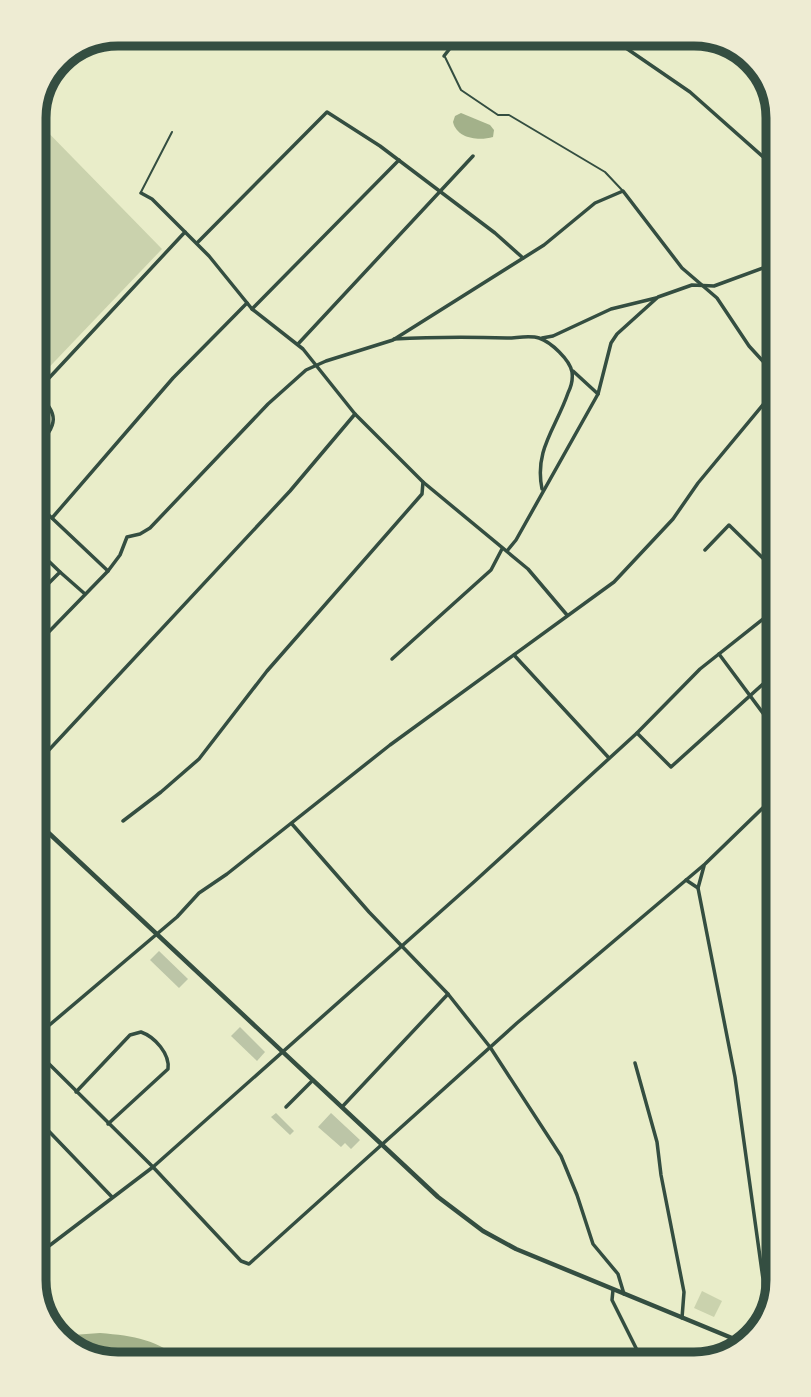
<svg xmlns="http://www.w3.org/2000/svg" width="811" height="1397" viewBox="0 0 811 1397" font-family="'Nunito Sans',sans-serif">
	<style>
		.green { fill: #cad2ad }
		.water { fill: #a3b18a }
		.building { fill: #bcc5a7 }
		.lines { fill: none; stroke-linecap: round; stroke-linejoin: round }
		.service { stroke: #344e41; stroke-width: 2 }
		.minor { stroke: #344e41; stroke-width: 3.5 }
		.tertiary { stroke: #344e41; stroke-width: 4.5 }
		.rim { fill: none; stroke: #344e41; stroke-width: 9 }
	</style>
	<rect width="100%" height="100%" fill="#e9edc9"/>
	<g class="green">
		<polygon points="33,117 162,249 35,382"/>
		<polygon points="702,1291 722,1301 714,1317 694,1308"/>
	</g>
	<g class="water">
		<path d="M461 113 490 125 494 130 493 137C479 141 457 139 453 122L455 116Z"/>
		<path d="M100 1333C135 1336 157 1339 185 1363H144L106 1354 76 1352 71 1350 59 1336Z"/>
	</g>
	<g class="building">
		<polygon points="159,951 188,979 179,988 150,960"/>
		<polygon points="240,1027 265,1052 257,1061 231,1036"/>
		<polygon points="276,1113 294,1131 290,1135 271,1117"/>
		<polygon points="331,1113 360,1140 351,1149 345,1143 341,1147 318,1127"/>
	</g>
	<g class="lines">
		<g class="service">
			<polyline points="445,57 461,90 498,115 509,115 605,172 622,190"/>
			<polyline points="141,192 172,132"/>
		</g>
		<g class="minor">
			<polyline points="434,33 456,41"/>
			<polyline points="604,33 690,92 770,163"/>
			<polyline points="734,45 758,87 769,114"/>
			<polyline points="444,56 462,33"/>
			<polyline points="760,87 769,88"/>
			<polyline points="185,232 209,256 252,309 303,349 355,414 423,482 528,569 567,615"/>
			<polyline points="197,243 327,112 380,146 495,233 523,258"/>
			<polyline points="252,309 399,160"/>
			<polyline points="542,338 553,336 611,309 656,298"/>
			<path d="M394 339C432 337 469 337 507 338 516 338 530 335 539 338 551 342 570 360 572 372 573 379 571 387 568 393 556 428 534 450 542 489"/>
			<polyline points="298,344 473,156"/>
			<polyline points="573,371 598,394"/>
			<path d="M36 448C58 424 60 415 36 392L185 232 152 199 141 193"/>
			<polyline points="36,503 108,571"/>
			<polyline points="52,518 173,378 247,303"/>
			<polyline points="36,549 60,572 37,595"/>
			<polyline points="705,550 729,525 773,568"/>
			<polyline points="507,551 516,540 598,394 611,343 617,334 658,297 692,285 714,286 771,265"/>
			<polyline points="60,572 85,594"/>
			<polyline points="37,644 108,571 120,555 127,537 140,534 150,528 268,404 306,370 326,361 393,340 544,245 595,203 623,191 682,268 717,298 749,346 771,370"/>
			<polyline points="719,654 774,728"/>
			<polyline points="514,655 609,758"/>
			<polyline points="392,659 491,570 502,549"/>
			<polyline points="637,733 671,767 773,675"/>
			<polyline points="47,752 290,491 355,414"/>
			<polyline points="123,821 161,792 199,759 267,671 422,494 423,482"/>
			<polyline points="292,824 369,912 448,994 490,1047 561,1156 577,1195 593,1244 618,1274 624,1294"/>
			<polyline points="704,866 698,888 735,1077 763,1279 764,1324"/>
			<polyline points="686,880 698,888"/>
			<polyline points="40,1033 177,917 199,893 227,874 390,745 614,582 673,519 698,483 771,395"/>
			<polyline points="40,1055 153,1167 241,1261 249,1264 517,1023 705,864 774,797"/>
			<polyline points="635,1063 657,1142 661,1175 684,1292 682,1318"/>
			<path d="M76 1092 130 1035 141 1032C155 1037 170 1054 168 1069L108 1124"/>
			<polyline points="286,1107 313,1080"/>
			<polyline points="342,1107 448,994"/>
			<polyline points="40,1122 112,1197"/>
			<polyline points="41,1252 153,1167 475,881 637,733 700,669 773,611"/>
			<polyline points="613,1290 612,1300 640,1356"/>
		</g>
		<polyline class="tertiary" points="38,823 438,1197 483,1231 516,1249 744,1343"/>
	</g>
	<path d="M0 0H811V1397H0ZM118 46H694A72 72 0 0 1 766 118V1280A72 72 0 0 1 694 1352H118A72 72 0 0 1 46 1280V118A72 72 0 0 1 118 46Z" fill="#eeecd3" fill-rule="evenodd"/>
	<path class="rim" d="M118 46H694A72 72 0 0 1 766 118V1280A72 72 0 0 1 694 1352H118A72 72 0 0 1 46 1280V118A72 72 0 0 1 118 46Z"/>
</svg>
